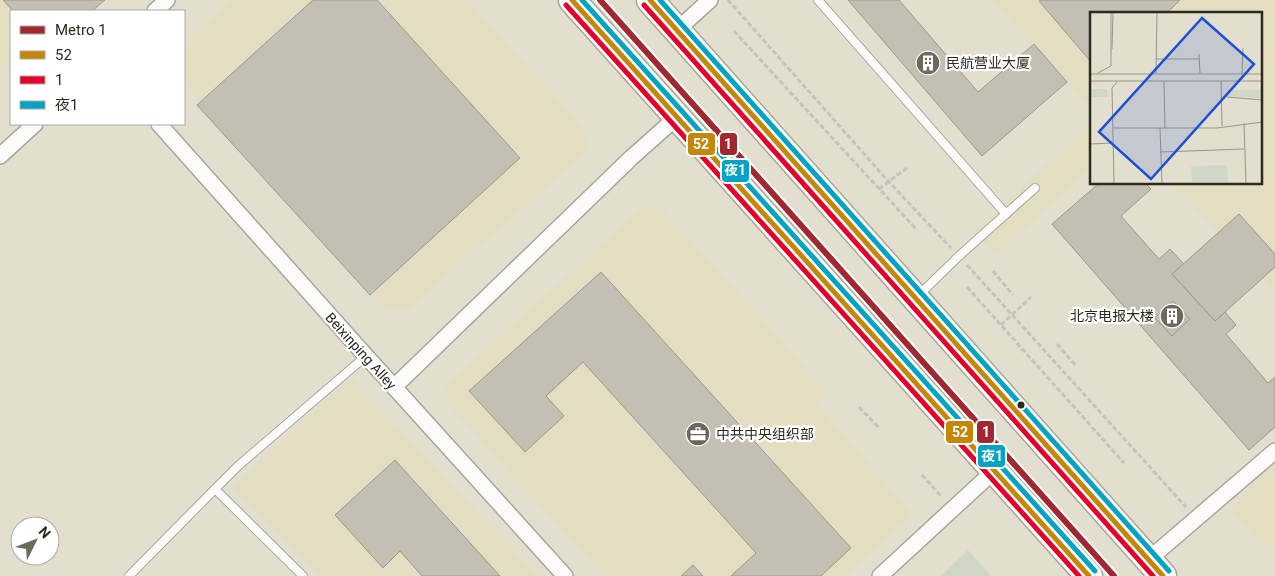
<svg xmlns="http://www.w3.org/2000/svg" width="1275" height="576" viewBox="0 0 1275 576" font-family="Roboto,'Noto Sans SC',sans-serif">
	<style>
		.built { fill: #e3dec2 }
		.green { fill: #d0d7c6 }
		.building { fill: #c3bfb2; stroke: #9c988c }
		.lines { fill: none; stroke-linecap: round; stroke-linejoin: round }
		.service-casing { stroke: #a9a79b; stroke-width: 10 }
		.minor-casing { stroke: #a9a79b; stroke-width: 18 }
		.trunk-casing { stroke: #a9a79b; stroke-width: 29 }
		.path { stroke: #c4c3bd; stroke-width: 3; stroke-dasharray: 5 2.5; stroke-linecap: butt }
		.service { stroke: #fbfaf8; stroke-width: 8 }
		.minor { stroke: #fbfaf8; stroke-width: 15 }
		.trunk { stroke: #fbfaf8; stroke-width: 26 }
		.bus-1-casing { stroke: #fff; stroke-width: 9 }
		.bus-2-casing { stroke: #fff; stroke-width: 9 }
		.bus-3-casing { stroke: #fff; stroke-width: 9 }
		.bus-1 { stroke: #c48708; stroke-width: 5 }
		.bus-2 { stroke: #e4002b; stroke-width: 5 }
		.bus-3 { stroke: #02a3c5; stroke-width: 5 }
		.metro-1-casing { stroke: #fff; stroke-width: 10 }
		.metro-1 { stroke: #a12830; stroke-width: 6 }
		.bus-dot { fill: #2c2a1e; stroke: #fff; stroke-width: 2 }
		.labels { text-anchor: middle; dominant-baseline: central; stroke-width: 4.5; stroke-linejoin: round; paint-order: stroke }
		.poi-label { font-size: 14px; fill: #2c2a1e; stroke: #fff; text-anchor: start }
		.street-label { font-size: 14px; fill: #2c2a1e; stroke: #fff }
		.inset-road { fill: none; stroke: #999788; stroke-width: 1 }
		.view { fill: #1d4ed8; fill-opacity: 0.15; stroke: #1d4ed8; stroke-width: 2.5 }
		.inset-edge { fill: none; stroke: #2c2a1e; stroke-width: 2.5 }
		.line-badge { stroke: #fff; stroke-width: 2 }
		.badge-label { font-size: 14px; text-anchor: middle; font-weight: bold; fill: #fff }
	</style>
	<rect width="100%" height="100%" fill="#e2dfcf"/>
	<g class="built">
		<polygon points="0,0 103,0 91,11 11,11 11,65 0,67"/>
		<polygon points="231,0 468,0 584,129 587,151 409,309 385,309 184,82 184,43"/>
		<polygon points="991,0 1275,0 1275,294 1172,184 1261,184 1261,14 1091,14 1091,108"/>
		<polygon points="1091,122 1091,167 996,256 974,232"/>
		<polygon points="641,208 662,208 827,392 816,403 913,514 846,576 604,576 449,406 445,386"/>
		<polygon points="351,377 537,576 318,576 231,488"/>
		<polygon points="1275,458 1275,559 1229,511"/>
	</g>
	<polygon class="green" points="968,550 991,576 941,576"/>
	<g class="building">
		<polygon points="3,0 105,0 92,11 13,11"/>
		<polygon points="313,0 377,0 520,158 370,295 197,105"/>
		<polygon points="848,0 899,0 978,92 1034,44 1067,82 982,156"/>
		<polygon points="1041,0 1180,0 1166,14 1091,14 1091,62 1039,1"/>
		<polygon points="1098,184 1146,184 1151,189 1121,216 1159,259 1170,249 1184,264 1172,274 1215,321 1225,312 1236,325 1226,334 1268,383 1275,377 1275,427 1249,450 1052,224"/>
		<polygon points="1239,214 1275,254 1275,267 1215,321 1172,274"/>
		<polygon points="601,272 851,548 821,576 731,576 756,553 583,362 546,396 564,416 525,452 469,391"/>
		<polygon points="1173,301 1190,319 1172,336 1155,318"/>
		<polygon points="395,460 500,576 422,576 400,551 383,568 335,515"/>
		<polygon points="693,565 703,576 681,576"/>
	</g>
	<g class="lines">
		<g class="service-casing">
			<g id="service">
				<polyline points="818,0 1006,214"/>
				<polyline points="919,295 959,256 1035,188"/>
				<polyline points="215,489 303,576"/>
				<polyline points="129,576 215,489 238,466 366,356"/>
			</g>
		</g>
		<g class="minor-casing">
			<g id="minor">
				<polyline points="155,11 167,0"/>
				<polyline points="677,30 710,0"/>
				<polyline points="159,124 366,356 565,576"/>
				<polyline points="0,156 35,124"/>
				<polyline points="394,387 631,158 677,117"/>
				<polyline points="1148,560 1275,451"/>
				<polyline points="880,576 995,470"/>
			</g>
		</g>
		<g class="trunk-casing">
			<g id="trunk">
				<polyline points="572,0 1089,576"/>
				<path d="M650 0C822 191 991 385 1163 576"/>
			</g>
		</g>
		<g class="path">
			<polyline points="728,0 889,182 951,248"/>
			<polyline points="734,31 917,230"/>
			<polyline points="879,189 907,168"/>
			<polyline points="967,265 1186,507"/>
			<polyline points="993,271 1013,295"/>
			<polyline points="967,287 1124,463"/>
			<polyline points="1001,325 1031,297"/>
			<polyline points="1057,344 1076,366"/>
			<polyline points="859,407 880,429"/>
			<polyline points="922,475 942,497"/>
		</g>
		<use href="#service" class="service"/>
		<use href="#minor" class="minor"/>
		<use href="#trunk" class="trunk"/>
		<g class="bus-1-casing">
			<g id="bus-1">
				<polyline points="572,0 1089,576"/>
				<polyline points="650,0 1163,576"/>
			</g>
		</g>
		<g class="bus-2-casing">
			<g id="bus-2">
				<polyline points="566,5 1079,576"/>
				<polyline points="644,5 1153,576"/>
			</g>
		</g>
		<g class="bus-3-casing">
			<g id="bus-3">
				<polyline points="582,0 1095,571"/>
				<polyline points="660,0 1169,571"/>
			</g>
		</g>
		<use href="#bus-1" class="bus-1"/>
		<use href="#bus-2" class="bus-2"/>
		<use href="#bus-3" class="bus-3"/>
		<g class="metro-1-casing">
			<polyline id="metro-1" points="600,0 1114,576"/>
		</g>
		<use href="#metro-1" class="metro-1"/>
	</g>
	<defs>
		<g id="building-disc" transform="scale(1.25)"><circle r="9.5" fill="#6c695c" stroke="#fff"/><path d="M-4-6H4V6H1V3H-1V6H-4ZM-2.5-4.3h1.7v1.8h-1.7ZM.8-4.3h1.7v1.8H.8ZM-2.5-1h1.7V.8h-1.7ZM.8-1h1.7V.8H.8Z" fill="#fff"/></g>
		<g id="office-disc" transform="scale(1.25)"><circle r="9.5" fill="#6c695c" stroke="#fff"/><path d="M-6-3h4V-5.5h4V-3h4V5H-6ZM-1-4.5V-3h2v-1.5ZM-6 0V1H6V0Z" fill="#fff"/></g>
	</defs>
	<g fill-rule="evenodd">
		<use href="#building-disc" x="928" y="63"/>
		<use href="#building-disc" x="1172" y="316"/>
		<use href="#office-disc" x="698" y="434"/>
	</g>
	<circle class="bus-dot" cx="1021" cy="405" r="4.5"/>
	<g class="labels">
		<g class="poi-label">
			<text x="946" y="63">民航营业大厦</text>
			<text x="1154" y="316" text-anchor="end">北京电报大楼</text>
			<text x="716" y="434">中共中央组织部</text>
		</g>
		<g class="street-label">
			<text transform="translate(361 351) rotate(48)">Beixinping Alley</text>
		</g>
	</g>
	<g transform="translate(1090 12)">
		<rect width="172" height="172" fill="#e2dfcf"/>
		<path d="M0 77H17L18 85H0ZM137 78H172V86L137 84ZM137 153 138 170H102L101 154Z" fill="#d0d7c6"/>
		<path class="inset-road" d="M22 37 23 0M109 42 110 61M66 47H109M8 61 21 54V0M66 61 67 0M0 62H173M152 62 153 36M0 69H173M131 69 132 114M74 70 75 116M137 85 173 88M154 111 156 172M23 116H127L173 110M70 116 72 172M0 132 23 131M70 140 154 137M24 172 22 76 27 70"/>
		<path class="view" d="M112 6 164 52 61 167 9 120Z"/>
		<rect width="172" height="172" class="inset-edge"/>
	</g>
	<g class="line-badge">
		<rect x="687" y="132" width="29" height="24" rx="5" fill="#c48708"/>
		<rect x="719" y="132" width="19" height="24" rx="5" fill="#a12830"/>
		<rect x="721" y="159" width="29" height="24" rx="5" fill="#02a3c5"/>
		<rect x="945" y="420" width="29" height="24" rx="5" fill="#c48708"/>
		<rect x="976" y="420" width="19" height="24" rx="5" fill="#a12830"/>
		<rect x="977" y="444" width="29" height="24" rx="5" fill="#02a3c5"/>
	</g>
	<g class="badge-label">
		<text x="701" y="149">52</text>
		<text x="728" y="149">1</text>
		<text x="735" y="175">夜1</text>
		<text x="960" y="437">52</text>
		<text x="986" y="437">1</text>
		<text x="992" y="461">夜1</text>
	</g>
	<rect x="10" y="10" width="175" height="115" fill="#ffffff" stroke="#abaaa5"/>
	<rect x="20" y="26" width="25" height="8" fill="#a12830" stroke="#abaaa5"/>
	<text x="55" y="35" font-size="15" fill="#2c2a1e">Metro 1</text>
	<rect x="20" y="51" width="25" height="8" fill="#c48708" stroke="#abaaa5"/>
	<text x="55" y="60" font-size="15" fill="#2c2a1e">52</text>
	<rect x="20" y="76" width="25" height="8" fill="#e4002b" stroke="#abaaa5"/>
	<text x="55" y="85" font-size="15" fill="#2c2a1e">1</text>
	<rect x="20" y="101" width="25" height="8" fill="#02a3c5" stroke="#abaaa5"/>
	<text x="55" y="110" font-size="15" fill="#2c2a1e">夜1</text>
	<g transform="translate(35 541) rotate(48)"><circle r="24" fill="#ffffff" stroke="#abaaa5"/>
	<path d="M0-4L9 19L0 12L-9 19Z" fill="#6c695c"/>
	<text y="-8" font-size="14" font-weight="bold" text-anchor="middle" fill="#2c2a1e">N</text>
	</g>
</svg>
